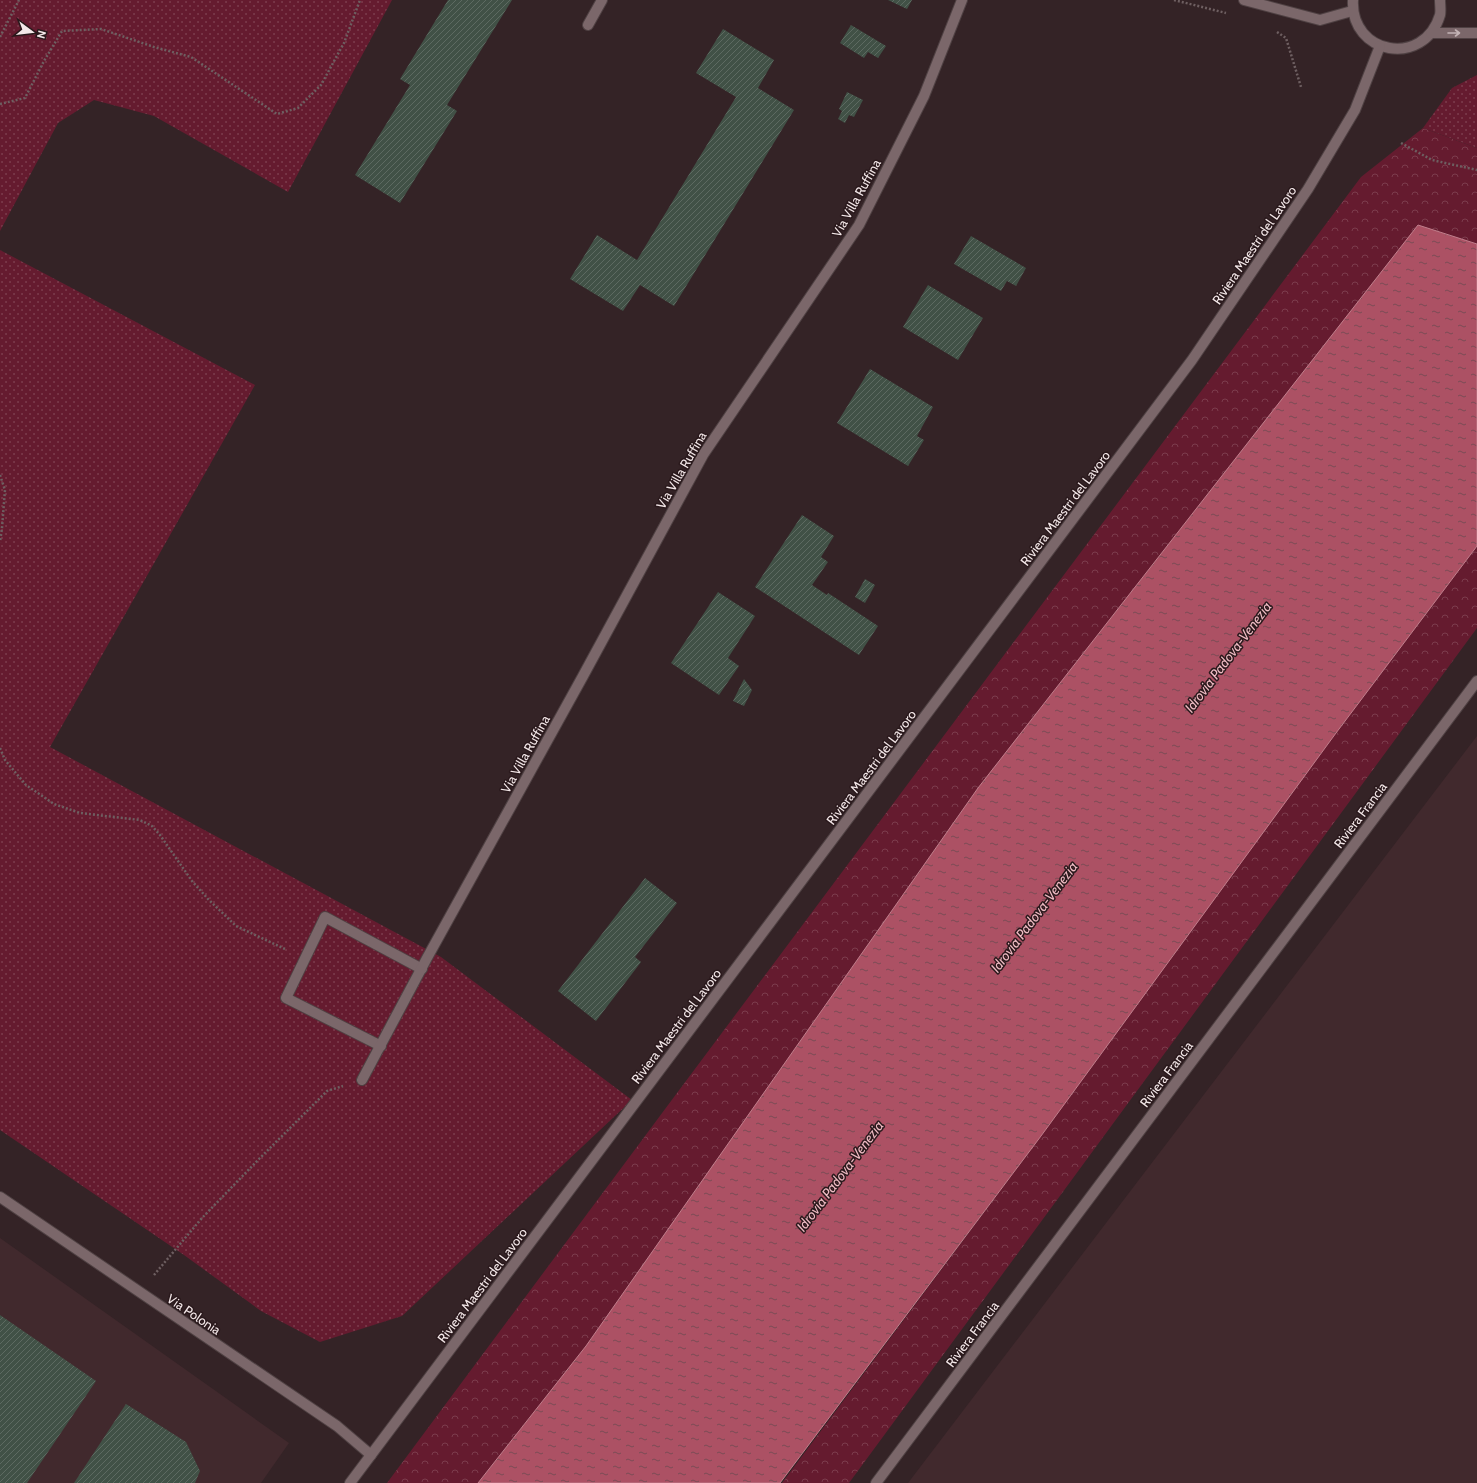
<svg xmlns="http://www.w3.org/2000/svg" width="1477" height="1483" viewBox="0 0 1477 1483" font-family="Cabin,sans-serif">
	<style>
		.built { fill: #41292d }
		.green { fill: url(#green-dots) }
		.forest { fill: url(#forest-crowns) }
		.water { fill: url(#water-ripples); stroke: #c27e8c }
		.building { fill: url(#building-hatch) }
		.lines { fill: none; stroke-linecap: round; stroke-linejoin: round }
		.minor-casing { stroke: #4f4143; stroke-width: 12 }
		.path { stroke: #6e5f61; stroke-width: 2.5; stroke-dasharray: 2 2; stroke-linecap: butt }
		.minor { stroke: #7b676a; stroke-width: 10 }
		.oneway { stroke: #c4b4b6 }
		.labels { text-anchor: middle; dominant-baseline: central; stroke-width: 3; stroke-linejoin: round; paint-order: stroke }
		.street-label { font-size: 13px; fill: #f4e8e9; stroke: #2a191c }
		.water-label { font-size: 14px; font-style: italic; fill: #efbbc3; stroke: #2a191c }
	</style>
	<defs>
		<pattern id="green-dots" width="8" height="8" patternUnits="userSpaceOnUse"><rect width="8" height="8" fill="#651b2f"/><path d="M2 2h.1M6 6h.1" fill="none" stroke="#7c3c4d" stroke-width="1.8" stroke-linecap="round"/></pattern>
		<pattern id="forest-crowns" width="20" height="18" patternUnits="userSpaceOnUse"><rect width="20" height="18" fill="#651b2f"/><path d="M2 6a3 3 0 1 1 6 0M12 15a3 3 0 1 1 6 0" fill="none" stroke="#7c3c4d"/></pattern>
		<pattern id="water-ripples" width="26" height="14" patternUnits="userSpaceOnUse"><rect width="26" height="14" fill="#ac5164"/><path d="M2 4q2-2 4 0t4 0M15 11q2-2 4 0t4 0" fill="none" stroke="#7a4c55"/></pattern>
		<pattern id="building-hatch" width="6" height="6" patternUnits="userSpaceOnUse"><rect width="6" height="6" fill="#415146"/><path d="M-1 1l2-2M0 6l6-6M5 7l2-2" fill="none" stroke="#5d6a61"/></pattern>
	</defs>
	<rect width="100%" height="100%" fill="#342326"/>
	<g class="built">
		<polygon points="1477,736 1477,1483 908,1483"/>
		<polygon points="0,1238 289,1443 261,1483 0,1483"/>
	</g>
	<g class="green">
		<polygon points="0,0 392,0 288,192 154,116 94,100 58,123 0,231"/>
		<polygon points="1477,75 1477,148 1423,128 1452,88"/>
		<polygon points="0,250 255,385 50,747 441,957 632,1100 402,1316 320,1342 261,1311 184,1255 0,1130"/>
	</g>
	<g class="forest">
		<polygon points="1423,128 1477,148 1477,244 1418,225 978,788 586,1346 478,1483 387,1483 674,1097 1361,177"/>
		<polygon points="1477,546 1477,628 849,1483 782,1483 1041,1136 1336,733"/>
	</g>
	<polygon class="water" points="1418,225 1477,244 1477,546 1336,733 1041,1136 780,1483 478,1483 586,1346 978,788"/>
	<g class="building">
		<polygon points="448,0 512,0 447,105 457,111 400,203 355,175 410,85 400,79"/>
		<polygon points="888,0 912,0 907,9"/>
		<polygon points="851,25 886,46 878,58 868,52 864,58 840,43"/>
		<polygon points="723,29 774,60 758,88 794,110 674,306 640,285 623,311 570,279 597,235 637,260 736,97 696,73"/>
		<polygon points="847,92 863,100 854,117 849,115 845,123 838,119 842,111 839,109"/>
		<polygon points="971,236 1026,268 1016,286 1007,281 1001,291 954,264"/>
		<polygon points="928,285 983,318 958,360 903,327"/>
		<polygon points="870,369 933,407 917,436 924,440 908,466 837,423"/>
		<polygon points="802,515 834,536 821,557 828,562 812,585 827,595 828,593 878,626 859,655 755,587"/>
		<polygon points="865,579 875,585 865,603 855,597"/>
		<polygon points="718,592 755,616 728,658 739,666 719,695 671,663"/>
		<polygon points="744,679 752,690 744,706 733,701"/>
		<polygon points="645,878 677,903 635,957 641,962 596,1021 558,991"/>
		<polygon points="0,1315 96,1381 27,1483 0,1483"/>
		<polygon points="126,1404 186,1442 200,1471 195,1483 74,1483"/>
	</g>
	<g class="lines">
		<g class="minor-casing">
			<g id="minor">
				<polyline points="1244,0 1320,20 1352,11"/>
				<path d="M1353 0C1350 55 1424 68 1440 15 1441 11 1440 5 1440 0"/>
				<polyline points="588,25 602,0"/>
				<polyline points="1431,33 1477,33"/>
				<polyline points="381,1046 286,998 325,917 422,969"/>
				<polyline points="362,1080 427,958 583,676 703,455 859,225 924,96 962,0"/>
				<polyline points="0,1197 337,1426 371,1455"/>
				<polyline points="350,1483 1192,360 1308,189 1355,110 1380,46"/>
				<polyline points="876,1483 1477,681"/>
			</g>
		</g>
		<g class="path">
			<polyline points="1174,0 1226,13"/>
			<polyline points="1277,32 1286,38 1301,87"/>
			<polyline points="0,37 19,0"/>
			<polyline points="0,104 25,98 44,61 62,31 101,29 154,47 191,57 277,114 298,108 321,85 344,43 360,0"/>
			<polyline points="1401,143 1432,160 1477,170"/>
			<polyline points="0,475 5,490 2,528 0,542"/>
			<polyline points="0,748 5,760 26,785 54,804 80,813 140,820 152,826 160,835 192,881 208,899 236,926 285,949"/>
			<polyline points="154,1275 202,1218 259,1159 327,1091 343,1086"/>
		</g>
		<use href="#minor" class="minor"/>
	</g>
	<defs><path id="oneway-shaft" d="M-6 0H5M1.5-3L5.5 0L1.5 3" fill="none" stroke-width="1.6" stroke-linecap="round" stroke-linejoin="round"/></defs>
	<use class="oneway" href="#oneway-shaft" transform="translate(1454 33)"/>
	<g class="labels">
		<g class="street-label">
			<text transform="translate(856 198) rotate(-61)">Via Villa Ruffina</text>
			<text transform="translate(1254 245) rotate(-56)">Riviera Maestri del Lavoro</text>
			<text transform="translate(681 470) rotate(-60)">Via Villa Ruffina</text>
			<text transform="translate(1065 508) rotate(-53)">Riviera Maestri del Lavoro</text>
			<text transform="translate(525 754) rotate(-61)">Via Villa Ruffina</text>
			<text transform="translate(871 767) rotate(-53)">Riviera Maestri del Lavoro</text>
			<text transform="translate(1360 815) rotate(-53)">Riviera Francia</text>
			<text transform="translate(676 1026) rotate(-53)">Riviera Maestri del Lavoro</text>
			<text transform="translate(1166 1074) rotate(-53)">Riviera Francia</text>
			<text transform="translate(482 1285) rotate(-53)">Riviera Maestri del Lavoro</text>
			<text transform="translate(194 1314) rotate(34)">Via Polonia</text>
			<text transform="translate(972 1334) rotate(-53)">Riviera Francia</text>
		</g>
		<g class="water-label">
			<text transform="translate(1228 657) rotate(-53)">Idrovia Padova-Venezia</text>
			<text transform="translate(1034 917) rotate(-53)">Idrovia Padova-Venezia</text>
			<text transform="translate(840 1176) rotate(-53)">Idrovia Padova-Venezia</text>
		</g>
	</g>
	<g transform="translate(32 32) rotate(105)" stroke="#2a191c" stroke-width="3" paint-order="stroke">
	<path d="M0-3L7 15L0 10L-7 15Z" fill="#f4e8e9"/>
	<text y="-6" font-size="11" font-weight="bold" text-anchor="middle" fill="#f4e8e9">N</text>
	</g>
</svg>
